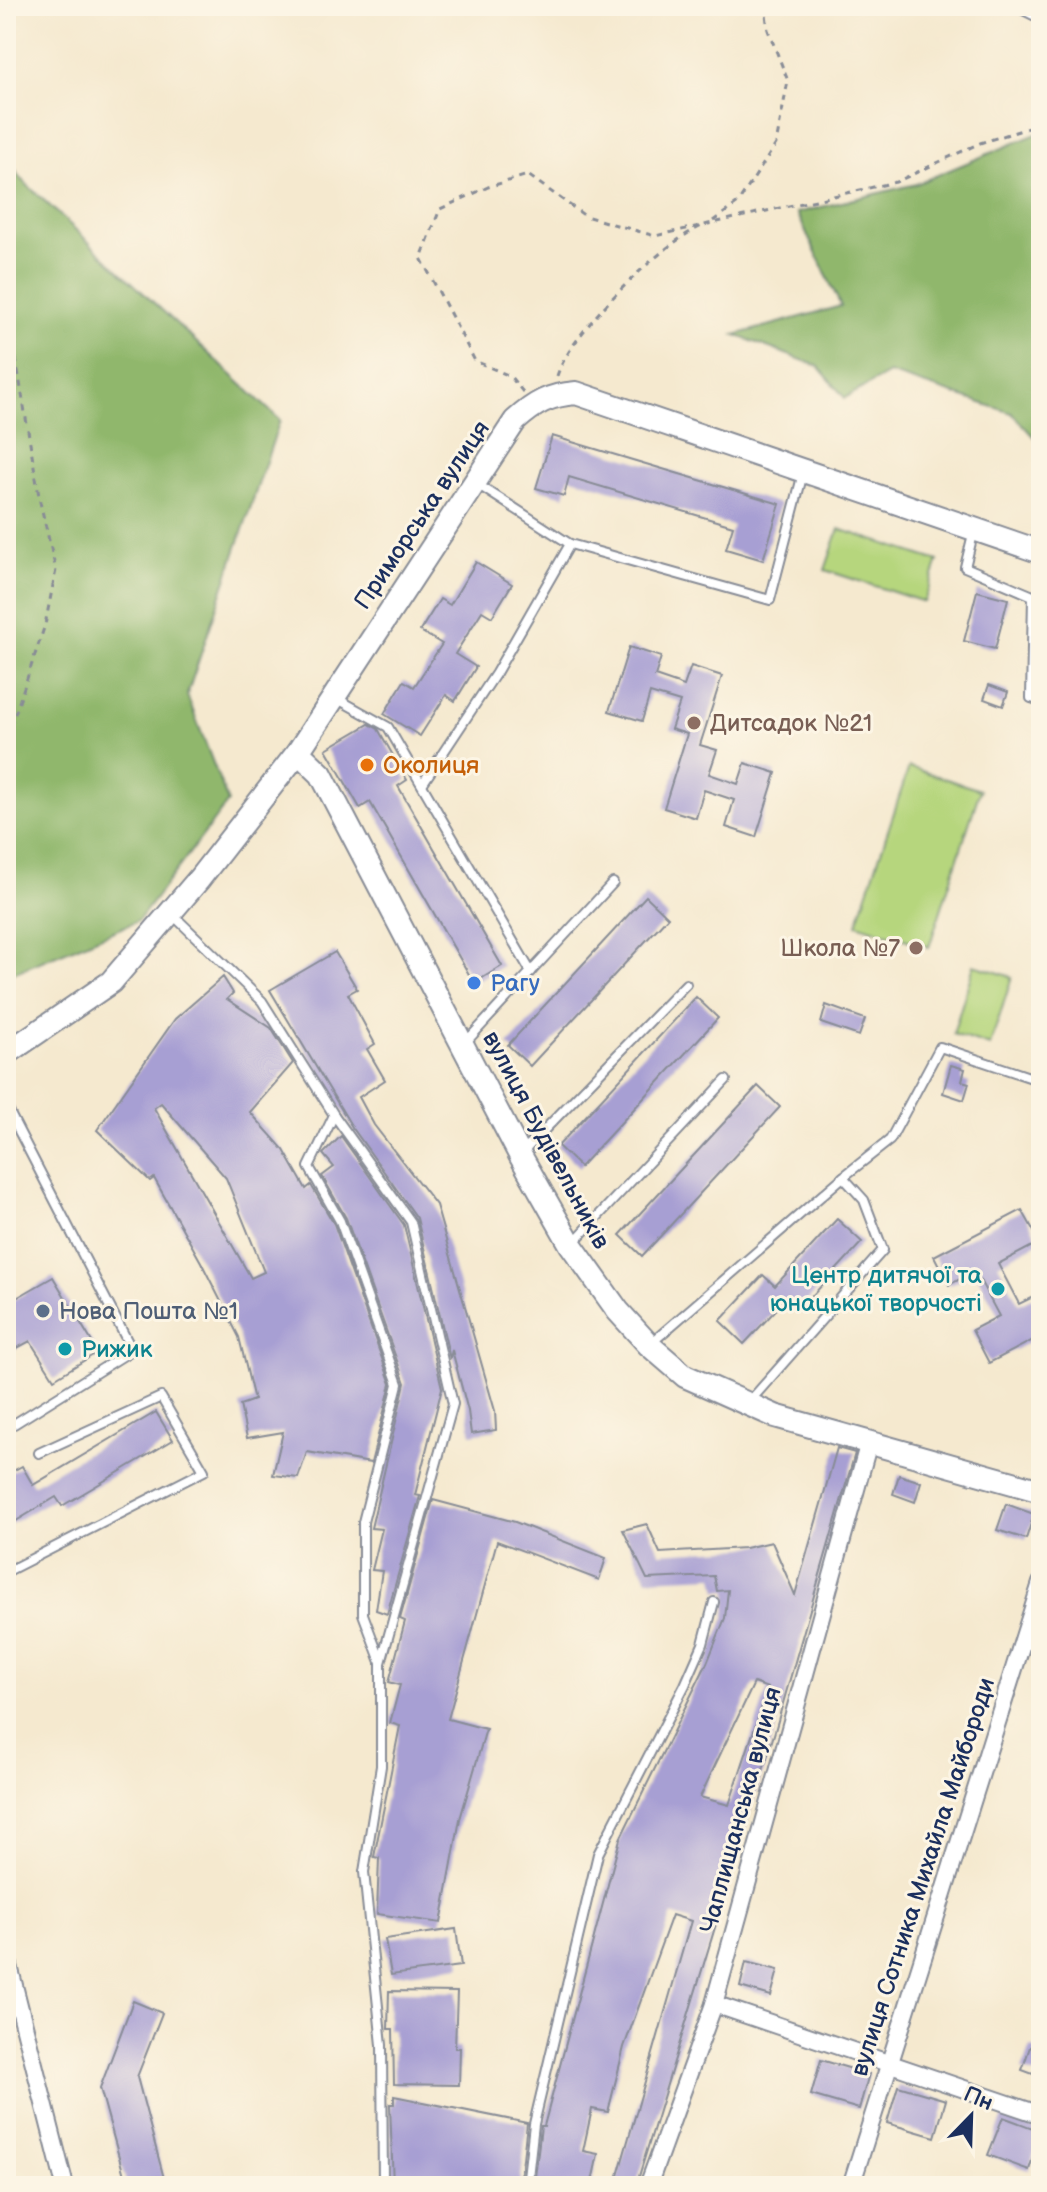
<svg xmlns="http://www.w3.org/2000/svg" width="1047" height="2192" viewBox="0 0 1047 2192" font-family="'Balsamiq Sans',sans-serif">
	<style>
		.green { fill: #b6d67d; stroke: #68826e; stroke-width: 2 }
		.forest { fill: #90b76c; stroke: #567365; stroke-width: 2 }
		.building { fill: #a79fd3; fill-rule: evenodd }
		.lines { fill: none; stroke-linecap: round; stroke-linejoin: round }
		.lane-casing { stroke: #888c96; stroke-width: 12 }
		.street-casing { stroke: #888c96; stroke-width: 20 }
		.secondary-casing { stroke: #888c96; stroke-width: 26 }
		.path { stroke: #888c96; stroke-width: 3; stroke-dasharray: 6 6; stroke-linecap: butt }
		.lane { stroke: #fff; stroke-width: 8 }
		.street { stroke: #fff; stroke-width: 16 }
		.secondary { stroke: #fff; stroke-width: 22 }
		.education-dot { fill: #8d6e63; stroke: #fcf5e5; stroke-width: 3 }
		.food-dot { fill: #e8710a; stroke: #fcf5e5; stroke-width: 3 }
		.shop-dot { fill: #3f7fe0; stroke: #fcf5e5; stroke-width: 3 }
		.culture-dot { fill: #0f9aa8; stroke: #fcf5e5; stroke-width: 3 }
		.service-dot { fill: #5c6f8a; stroke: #fcf5e5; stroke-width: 3 }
		.labels { text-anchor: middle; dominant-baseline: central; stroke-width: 6; stroke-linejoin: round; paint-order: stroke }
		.street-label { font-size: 24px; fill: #1b2f5e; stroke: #fcf5e5 }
		.education-label { font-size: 24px; fill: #785e54; stroke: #fcf5e5; text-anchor: start }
		.food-label { font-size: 24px; fill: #c56008; stroke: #fcf5e5; text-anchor: start }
		.shop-label { font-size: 24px; fill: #366cbe; stroke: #fcf5e5; text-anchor: start }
		.culture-label { font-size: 24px; fill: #0d838f; stroke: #fcf5e5; text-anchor: end }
		.service-label { font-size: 24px; fill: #4e5e75; stroke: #fcf5e5; text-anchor: start }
	</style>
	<rect width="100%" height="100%" fill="#fcf5e5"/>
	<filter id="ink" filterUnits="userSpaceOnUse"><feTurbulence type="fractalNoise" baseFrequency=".0125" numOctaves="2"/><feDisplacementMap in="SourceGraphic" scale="16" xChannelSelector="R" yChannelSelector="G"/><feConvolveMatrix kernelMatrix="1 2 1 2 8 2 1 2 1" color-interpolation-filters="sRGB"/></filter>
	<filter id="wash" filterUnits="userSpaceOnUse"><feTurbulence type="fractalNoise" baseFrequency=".006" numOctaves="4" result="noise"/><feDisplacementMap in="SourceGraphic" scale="32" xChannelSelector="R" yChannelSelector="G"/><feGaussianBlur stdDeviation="1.8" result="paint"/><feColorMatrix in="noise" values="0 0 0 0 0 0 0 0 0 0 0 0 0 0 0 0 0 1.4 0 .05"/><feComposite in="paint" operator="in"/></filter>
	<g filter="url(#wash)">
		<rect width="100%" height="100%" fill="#f5e9cf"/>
		<g class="green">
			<polygon points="839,529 938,561 924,602 825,570"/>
			<polygon points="909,767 980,790 929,947 857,924"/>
			<polygon points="974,965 1012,977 990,1046 953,1034"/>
		</g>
		<g class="forest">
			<polygon points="1041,132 1041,445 1012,413 889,373 845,398 818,366 735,335 841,306 797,213 916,184"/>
			<polygon points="6,155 20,178 280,420 187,695 228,802 138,921 6,976"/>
		</g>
		<g id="blocks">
			<g class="building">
				<polygon points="552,436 780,504 763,560 726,549 733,526 569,477 564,496 536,488"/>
				<polygon points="476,562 512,584 492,617 482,611 455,654 476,667 455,701 446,695 420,736 384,714 404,681 414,687 442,644 420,631 440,599 450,605"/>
				<polygon points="977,591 1008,599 995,649 964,641"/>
				<polygon points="629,647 661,657 655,676 684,686 691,666 722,676 700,745 717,750 709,774 738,784 745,763 776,773 756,837 726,827 734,800 704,790 696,818 664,808 687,734 671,729 680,702 650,693 642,721 609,711"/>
				<polygon points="989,685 1008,692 1003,706 984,699"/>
				<polygon points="369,724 378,729 407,780 398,786 502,966 474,983 370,802 360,808 326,749"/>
				<polygon points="646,896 668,917 530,1066 508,1045"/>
				<polygon points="335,952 357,989 348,994 375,1044 367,1049 385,1080 359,1097 374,1125 436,1205 495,1411 496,1430 471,1434 468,1411 452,1350 450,1359 417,1218 352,1127 270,990"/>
				<path d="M223 977 233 993 227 999 271 1028 293 1063 250 1112 284 1150 306 1189 311 1185 334 1224 391 1384 371 1463 307 1452 298 1478 273 1475 283 1432 247 1438 240 1405 254 1400 239 1337 201 1262 154 1178 150 1181 97 1130 175 1019ZM161 1103 226 1178 264 1272 251 1278 154 1108Z"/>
				<polygon points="696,997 718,1018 580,1167 558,1146"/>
				<polygon points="826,1005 865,1019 859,1036 821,1023"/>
				<polygon points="951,1065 965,1069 962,1081 969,1083 964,1100 943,1093"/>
				<polygon points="758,1086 780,1107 642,1256 620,1235"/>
				<polygon points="341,1136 404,1225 442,1388 415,1495 420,1496 387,1614 376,1610 382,1571 372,1570 382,1529 371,1528 405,1383 346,1218 322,1176 334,1167 323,1154"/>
				<polygon points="1022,1210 1040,1242 998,1264 1019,1304 1041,1293 1041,1336 989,1363 972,1330 999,1316 975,1271 949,1285 934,1256"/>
				<polygon points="837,1219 862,1242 799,1310 787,1298 744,1344 720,1321 763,1275 775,1286"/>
				<polygon points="53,1277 98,1352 54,1379 30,1341 6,1354 6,1304"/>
				<polygon points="156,1412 173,1440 62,1506 56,1497 6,1527 6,1475 22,1466 33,1485"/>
				<path d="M837 1448 855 1453 775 1731 636 2186H615L691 1921 672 1915 624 2047 608 2112 592 2109 583 2151 598 2154 591 2186H534L541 2126H544L620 1839 707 1663 725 1618 728 1590 717 1591 714 1576 647 1579 623 1530 647 1524 660 1553 745 1548 772 1542 795 1595ZM754 1683 768 1688 729 1805 700 1797Z"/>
				<polygon points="899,1475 921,1482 915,1502 893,1494"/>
				<polygon points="433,1500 515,1522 606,1558 599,1580 497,1541 448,1719 486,1729 460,1819 441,1923 377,1914 379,1858 374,1857 400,1726 390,1723 400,1685 389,1682 405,1621 400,1619"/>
				<polygon points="1006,1504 1034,1514 1026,1539 997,1530"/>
				<polygon points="456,1929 461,1966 391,1975 385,1939"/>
				<polygon points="746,1962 778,1970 771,1996 740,1987"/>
				<polygon points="389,1991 457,1992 455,2048 460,2048 459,2085 394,2084 393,2029 388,2029"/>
				<polygon points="133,2001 162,2013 137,2077 166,2186 127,2186 100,2088"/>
				<polygon points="1030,2047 1041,2051 1041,2077 1022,2070"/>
				<polygon points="821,2060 869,2074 859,2109 811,2095"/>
				<polygon points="898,2086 946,2100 935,2137 887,2123"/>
				<polygon points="394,2096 527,2123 520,2186 393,2186 390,2104 394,2104"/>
				<polygon points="1003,2117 1041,2131 1029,2170 988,2155"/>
			</g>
		</g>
	</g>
	<g filter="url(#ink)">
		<use href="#blocks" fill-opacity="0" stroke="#888c96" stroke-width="2"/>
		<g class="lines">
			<g class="lane-casing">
				<g id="lane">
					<polyline points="1015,6 1041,19"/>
					<polyline points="974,530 965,567 1033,596 1031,698 1041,701"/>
					<polyline points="570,544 770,600 803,473"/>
					<polyline points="336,698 388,727 531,972"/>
					<polyline points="423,783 496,673 570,544 477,484"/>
					<polyline points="171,913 262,1001 334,1115 411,1222 453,1404 381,1663 381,1766 364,1872 382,2045 383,2186"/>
					<polyline points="465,1043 613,883"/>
					<polyline points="6,1106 132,1350 14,1424"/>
					<polyline points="334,1115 309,1167 340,1221 398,1384 363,1522 363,1614 381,1662"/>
					<polyline points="520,1155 686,984"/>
					<polyline points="843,1177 890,1140 940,1047 1041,1081"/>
					<polyline points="572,1244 726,1080"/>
					<polyline points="649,1345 843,1177 864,1200 883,1250 750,1401"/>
					<polyline points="6,1572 204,1471 161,1397 39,1453"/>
					<polyline points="527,2186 534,2124 598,1854 685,1685 703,1644 714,1602"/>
				</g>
			</g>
			<g class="street-casing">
				<g id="street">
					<polyline points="6,1954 65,2186"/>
					<polyline points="714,2004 1041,2115"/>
					<polyline points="648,2186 714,2004 869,1442"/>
					<polyline points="851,2186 1041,1583"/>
				</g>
			</g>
			<g class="secondary-casing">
				<g id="secondary">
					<polyline points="298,752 321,774 520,1155 571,1245 618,1311 649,1345 685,1376 775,1416 1041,1491"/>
					<path d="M6 1054 111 982 199 879 298 752 515 421C535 403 549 395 576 393L1041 552"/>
				</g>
			</g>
			<g class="path">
				<polyline points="713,221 738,203 776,144 788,81 768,30 765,6"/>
				<polyline points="6,299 40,502 56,570 45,625 13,720 6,730"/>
				<path d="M557 376C570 333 661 243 702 226"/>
				<polyline points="523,392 510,376 475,361 421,258 440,209 488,187 528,175 585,216 655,236 896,182 980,143 1041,124"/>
			</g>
			<use href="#lane" class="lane"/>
			<use href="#street" class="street"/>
			<use href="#secondary" class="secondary"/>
		</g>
	</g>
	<g class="education-dot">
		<circle cx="694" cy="723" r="8"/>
		<circle cx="916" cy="948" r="8"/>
	</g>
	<circle class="food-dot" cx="367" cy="765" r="8"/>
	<circle class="shop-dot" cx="474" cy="983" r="8"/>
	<g class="culture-dot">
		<circle cx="998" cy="1289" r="8"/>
		<circle cx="65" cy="1349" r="8"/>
	</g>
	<circle class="service-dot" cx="43" cy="1311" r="8"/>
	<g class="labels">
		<g class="street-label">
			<text transform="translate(422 515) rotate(-56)">Приморська вулиця</text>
			<text transform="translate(546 1140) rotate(62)">вулиця Будівельників</text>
			<text transform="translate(741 1810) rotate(-75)">Чаплищанська вулиця</text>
			<text transform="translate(923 1877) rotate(-72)">вулиця Сотника Михайла Майбороди</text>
		</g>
		<g class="education-label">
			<text x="710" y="723">Дитсадок №21</text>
			<text x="900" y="948" text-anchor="end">Школа №7</text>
		</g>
		<g class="food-label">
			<text x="383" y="765">Околиця</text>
		</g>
		<g class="shop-label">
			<text x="490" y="983">Рагу</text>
		</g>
		<g class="culture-label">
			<text x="982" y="1275">Центр дитячої та<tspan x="982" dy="28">юнацької творчості</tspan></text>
			<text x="81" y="1349" text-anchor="start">Рижик</text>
		</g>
		<g class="service-label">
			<text x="59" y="1311">Нова Пошта №1</text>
		</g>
	</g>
	<rect width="1047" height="2192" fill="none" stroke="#fcf5e5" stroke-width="32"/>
	<g transform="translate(971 2116) rotate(23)" stroke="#fcf5e5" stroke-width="6" paint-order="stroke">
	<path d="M0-6L14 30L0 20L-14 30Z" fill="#1b2f5e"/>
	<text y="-12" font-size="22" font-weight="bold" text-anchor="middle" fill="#1b2f5e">Пн</text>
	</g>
</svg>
